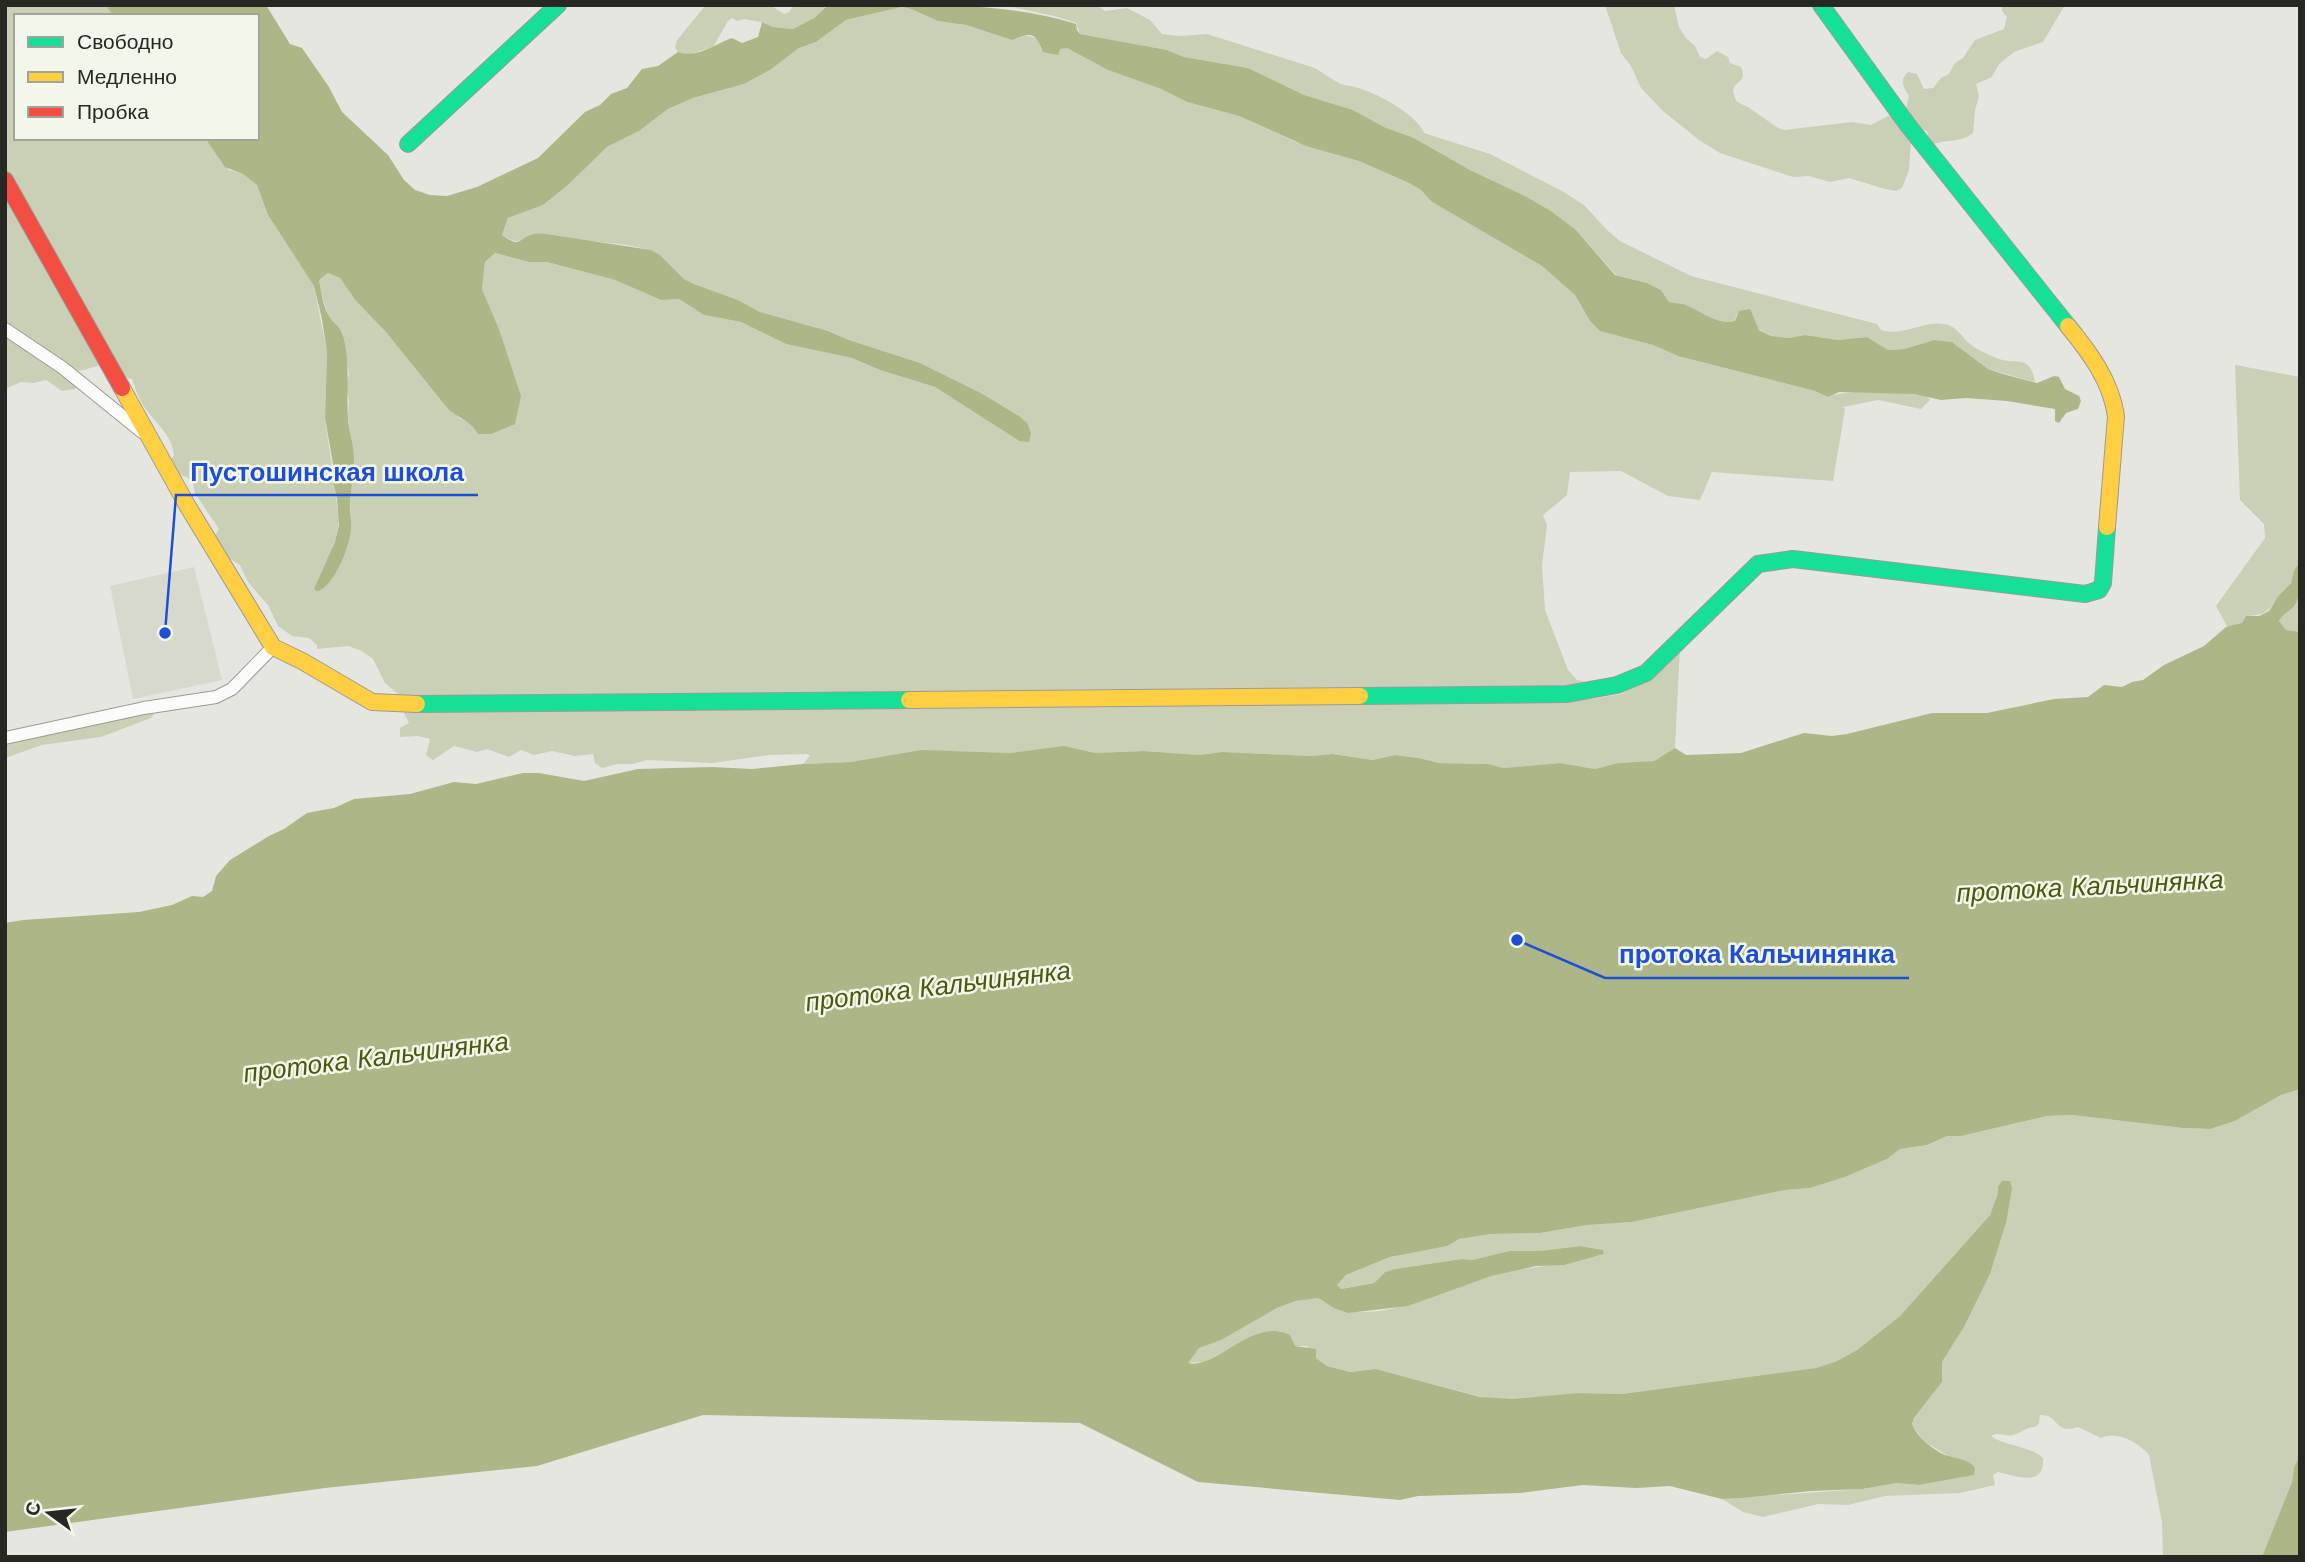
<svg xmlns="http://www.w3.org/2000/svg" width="2305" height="1562" viewBox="0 0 2305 1562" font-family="'Work Sans',sans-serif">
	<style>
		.built { fill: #d6d9cc }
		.green { fill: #cad0b5 }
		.water { fill: #adb687 }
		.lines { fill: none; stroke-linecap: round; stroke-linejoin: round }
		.street-casing { stroke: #9a9b96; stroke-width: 14 }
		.fast-casing { stroke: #9a9b96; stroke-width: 18 }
		.slow-casing { stroke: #9a9b96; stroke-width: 18 }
		.jam-casing { stroke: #9a9b96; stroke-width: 18 }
		.street { stroke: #fbfbfa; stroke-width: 12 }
		.fast { stroke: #16e098; stroke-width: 16 }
		.slow { stroke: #ffcf43; stroke-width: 16 }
		.jam { stroke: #f24e42; stroke-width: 16 }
		.labels { text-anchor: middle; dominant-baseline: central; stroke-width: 5; stroke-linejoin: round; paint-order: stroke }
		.water-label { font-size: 26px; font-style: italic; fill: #4c580c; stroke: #f3f6ea }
		.leader { fill: none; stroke: #1d4ed8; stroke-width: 2.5 }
		.callout-dot { fill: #1d4ed8; stroke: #f3f6ea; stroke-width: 2.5 }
		.callout-label { font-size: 26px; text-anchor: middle; font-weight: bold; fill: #1d4ed8; stroke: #f3f6ea; stroke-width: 5; stroke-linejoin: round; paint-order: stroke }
	</style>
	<rect width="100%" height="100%" fill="#e5e6e0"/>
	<polygon class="built" points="194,567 222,680 133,699 110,586"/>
	<g class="green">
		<path d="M5 5H106L113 16H16V138H205L229 170 243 174 257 185 268 215 314 286 327 353 325 417 339 520 336 539 331 553 351 527 350 502 354 459 348 416 349 400 346 386 349 374 342 331 329 317 321 293 319 280 328 273 340 278 356 301 386 332 459 418 472 423 517 383 511 370 499 329 482 289 485 262 494 253 529 262H547L615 280 661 300 679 299 704 315 741 322 786 344 852 358 880 370 935 387 1019 441V416L981 393 920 363 849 340 828 331 760 312 738 300 694 284 684 279 660 255 651 250 627 245 533 234C521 242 514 244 502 235L508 218 543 205 568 185 607 147 639 131 668 109 693 98 744 84 770 70 799 48 816 42 846 20 902 7 911 9 938 21 966 25 1012 40C1023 36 1029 33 1039 41L1041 49 1067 48 1108 70 1161 89 1187 102 1239 116 1293 141 1359 161 1409 183 1421 190 1432 202 1542 266 1575 295 1590 321 1601 331 1653 345 1678 356 1815 391 1828 397C1849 388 1903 392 1927 396L1930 400 1921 409 1878 400 1843 407 1845 409 1833 481 1712 472 1700 500 1668 496 1621 471 1570 472 1567 495 1543 515 1547 525 1542 565 1545 610 1568 670 1577 680 1599 685 400 696 385 683 373 659 362 651 348 646 317 649V645L309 638 292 636 278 626 268 605 248 582 240 565 227 557 215 536 219 529 195 493 193 483 187 477 180 475 171 459 174 456C173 435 154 422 143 405 138 397 135 388 132 379L127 378 5 169Z"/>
		<polygon points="706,5 770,5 784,14 789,12 794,5 825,5 825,7 814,18 793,29 773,27 765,23 745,19 737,21 732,18 728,21 713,47 687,55 678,52 675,48 677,40"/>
		<path d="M1004 5H1097L1105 11 1127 8 1150 20 1162 34 1180 36 1207 34 1315 68C1324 73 1331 79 1339 83 1344 86 1350 85 1355 87 1375 92 1417 114 1424 133L1490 154 1562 191 1584 205 1607 230 1620 241 1691 276 1877 324 1881 330C1902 337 1923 320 1945 324 1956 326 1962 337 1970 344 1977 350 1986 353 1994 357 2013 367 2030 351 2035 382L1988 369 1952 342 1934 340 1904 349 1888 350 1867 337 1838 340 1805 335 1789 338 1771 336 1736 315 1735 321C1717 326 1701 311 1686 305 1681 303 1674 303 1669 302L1661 290 1647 283 1616 275 1576 230 1551 211 1525 196 1470 170 1414 138 1384 127 1353 110 1304 95 1248 68 1184 57 1167 50 1080 34 1076 23 1058 17Z"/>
		<path d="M1605 5H1674L1679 27 1686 38 1695 46 1700 57 1706 59 1717 51 1728 57 1730 63 1741 67C1750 88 1724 77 1737 102L1748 107 1778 128 1784 130 1852 122 1871 125 1888 116 1893 118 1911 141 1909 170 1902 188 1896 191 1885 189 1849 178 1830 182 1809 176 1793 177 1720 153 1699 140 1663 111 1641 88 1631 66 1621 53Z"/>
		<path d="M2002 5H2065L2043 42 2014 52 1999 64 1992 77 1976 84 1979 96 1975 110 1973 133C1961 143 1947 139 1934 144L1929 139 1927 131 1921 130 1906 108 1909 96C1903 87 1899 80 1908 72L1917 74 1924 89 1933 88 1941 78 1949 74 1955 63 1963 58 1975 40 2004 29 2007 17 2002 11Z"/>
		<polygon points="5,189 104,364 80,371 63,366 5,326"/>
		<polygon points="5,333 77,386 75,389 62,391 46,380 34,383 21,382 5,389"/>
		<path d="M2235 365 2300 377V561C2295 568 2295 574 2291 582 2289 587 2283 589 2280 594 2268 610 2269 615 2246 616L2242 624 2228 628 2216 606 2265 538 2264 524 2240 500Z"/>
		<polygon points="2300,577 2300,632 2286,630 2279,621 2282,615 2292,609 2299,588 2298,583"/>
		<polygon points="1680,647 1675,748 1654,761 1618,763 1595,769 1560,763 1504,768 1488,764 1439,763 1419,758 1395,755 1373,760 1332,754 1312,756 1222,752 1199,755 1144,751 1095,753 1064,747 1011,753 946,751 918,752 851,762 803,764 810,756 807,754 769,755 712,763 647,760 633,764 617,764 602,768 595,763 593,754 575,756 552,751 534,755 521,750 509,757 487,749 477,752 454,746 433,760 426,755 430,739 418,736 400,737 400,728 409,723 402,709 1592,699 1622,694 1653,674"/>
		<polygon points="137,714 154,714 151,718 101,737 42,745 5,758 5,744"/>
		<path d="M2300 1089V1456L2294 1467 2292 1482 2262 1557H2163L2162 1522 2149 1455C2138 1442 2117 1430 2101 1438L2078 1427C2053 1435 2060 1414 2040 1415L2039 1424 2035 1427C2026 1427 2022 1433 2013 1435 2004 1437 1999 1431 1991 1436 2006 1447 2029 1445 2043 1458 2045 1489 2013 1475 1998 1472L1993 1475 1995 1485 1960 1493 1885 1496 1848 1505 1818 1504 1763 1517 1743 1512 1722 1499 1862 1489 1897 1483 1919 1485 1963 1477 1948 1456 1924 1441 1912 1425 1914 1418 1942 1382V1362L1964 1327 1990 1274 2006 1223 2008 1203 1998 1193 1990 1215 1900 1316 1857 1350 1837 1361 1816 1368 1622 1394 1578 1393 1530 1399H1489L1376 1369 1350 1372 1327 1366 1316 1358 1307 1346H1295L1280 1331 1258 1334 1204 1362 1188 1363C1190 1357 1193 1354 1197 1350 1204 1343 1214 1344 1222 1339 1250 1323 1286 1298 1318 1298 1367 1335 1441 1289 1493 1275 1530 1266 1567 1265 1604 1254L1603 1250 1580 1246 1540 1251H1509L1472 1260 1462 1259 1395 1269 1385 1272 1374 1283 1340 1289 1337 1285 1346 1275 1390 1257 1443 1246 1459 1239 1491 1234 1540 1233 1587 1225 1632 1222 1785 1190 1810 1188 1845 1177 1887 1159 1900 1149 1927 1145 1947 1136H1961L2047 1116 2072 1115 2183 1128 2210 1129 2235 1121 2281 1095Z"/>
	</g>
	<g class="water">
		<path d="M106 5H266L290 44 302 48 329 87 342 112 388 155 404 180 415 190 430 195 447 196 477 187 538 158 585 112 600 105 611 94 627 88 642 69 658 66 678 52C698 59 714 44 732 38L742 43 758 37 762 22 773 27 793 29 814 18 828 5C908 5 1001 0 1076 24L1077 30 1080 34 1167 50 1184 57 1248 68 1304 95 1353 110 1384 127 1414 138 1470 170 1525 196 1551 211 1576 230 1615 275 1647 283 1661 290 1669 302C1674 303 1681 303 1686 305 1701 311 1718 326 1735 321L1739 311 1750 309 1759 330 1771 336 1789 338 1805 335 1838 340 1867 337 1888 350 1904 349 1934 340 1952 342 1988 369 2003 374 2037 383 2054 376 2059 377 2065 389 2079 396 2081 401 2078 409 2066 413 2059 423 2055 421V409L2007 401 1966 398 1941 400 1914 394 1839 392 1828 397 1815 391 1678 356 1653 345 1600 331 1590 321 1575 295 1542 266 1432 202 1421 190 1409 183 1359 161 1306 146 1239 116 1187 102 1161 89 1108 70 1067 48 1060 49 1058 55 1043 52C1035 32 1032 32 1012 40L966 25 938 21 911 9 902 7 846 20 816 42 799 48 770 70 744 84 693 98 668 109 639 131 607 147 568 185 543 205 508 218 502 235C521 249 518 238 534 234 538 233 542 234 546 234L651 250 660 255 684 279 694 284 738 300 760 312 828 331 849 340 920 363 981 393 1019 416 1027 423 1031 433 1029 442 1019 441 935 387 880 370 852 358 786 344 741 322 704 315 679 299 661 300 615 280 547 262H529L495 253 485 262 482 289 499 329 521 396 515 424 491 434H478C471 421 460 419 449 410L386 332 356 301 340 278 328 273 319 280C321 292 323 306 329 316 332 322 340 326 342 333 351 359 346 391 348 418 349 432 354 445 354 460 354 474 351 488 350 502 349 511 352 520 351 529 350 545 334 588 317 591L314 589 335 542 339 525 337 499 333 481 334 470 325 417 327 353 322 319 314 286 268 215 257 185 243 174 225 167 205 138H257V16H113Z"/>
		<path d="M2300 561C2300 572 2301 596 2295 605 2290 612 2283 613 2279 621L2286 630 2300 632V1089L2281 1095 2235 1121 2210 1129 2183 1128 2072 1115 2047 1116 1961 1136H1947L1927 1145 1900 1149 1887 1159 1845 1177 1810 1188 1785 1190 1632 1222 1587 1225 1540 1233 1491 1234 1459 1239 1447 1246 1390 1257 1346 1275 1337 1285 1341 1289 1374 1283 1385 1272 1395 1269 1462 1259 1472 1260 1509 1251H1540L1580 1246 1603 1250 1604 1254 1564 1265 1536 1266 1491 1276 1408 1306 1348 1313 1334 1308 1318 1298 1296 1301 1277 1308 1221 1340 1199 1348 1188 1363C1216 1370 1254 1316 1290 1335L1295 1346 1316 1349V1358L1327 1366 1350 1372 1376 1369 1480 1397 1513 1399 1578 1393 1622 1394 1816 1368 1837 1361 1857 1350 1900 1316 1990 1215 1998 1193V1187L2002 1181H2010L2012 1188 2006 1223 1990 1274 1964 1327 1942 1362V1382L1914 1418 1912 1424C1917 1437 1932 1449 1945 1455 1955 1459 1968 1458 1975 1468L1974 1475 1919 1485 1897 1483 1862 1489 1811 1491 1742 1498 1722 1499 1670 1486 1636 1488 1583 1485 1520 1493 1418 1496 1400 1500 1198 1482 1080 1423 703 1415 537 1466 325 1488 5 1532V923L23 920 139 912 172 905 192 896 203 897 212 891 216 876 230 860 269 836 284 829 307 813 334 808 354 799 410 794 454 782 476 784 523 773H539L584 781 638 769 712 767 752 769 803 764 851 762 922 750 1011 753 1064 746 1095 753 1144 751 1199 755 1222 752 1312 756 1332 754 1373 760 1395 755 1419 758 1439 763 1488 764 1504 768 1560 763 1595 769 1618 763 1654 761 1675 748 1686 755 1741 753 1804 733 1832 736 1847 734 1932 713H1987L2054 699 2088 697 2104 685 2122 687 2132 682 2143 680 2164 665 2204 646 2226 627 2242 623 2246 616H2259L2269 611 2279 595 2291 583 2294 571Z"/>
		<polygon points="2300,1456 2299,1557 2262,1557 2292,1482 2294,1467"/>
	</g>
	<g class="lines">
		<g class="street-casing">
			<g id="street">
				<polyline points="5,329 63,368 142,432"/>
				<polyline points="5,738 144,708 216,697 232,689 273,647"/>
			</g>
		</g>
		<g class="fast-casing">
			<g id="fast">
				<polyline points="1821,5 1907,124 2068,326"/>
				<polyline points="408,144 558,5"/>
				<polyline points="1360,696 1567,694 1617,685 1646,673 1758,564 1793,559 2085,594 2099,590 2103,583 2107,527"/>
				<polyline points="417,704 909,700"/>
			</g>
		</g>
		<g class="slow-casing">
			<g id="slow">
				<path d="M2068 326C2090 353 2111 381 2116 416L2107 527"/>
				<polyline points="122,388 187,505 273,647 302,661 372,702 417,704"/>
				<polyline points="909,700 1360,696"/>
			</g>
		</g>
		<g class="jam-casing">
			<polyline id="jam" points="5,180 122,388"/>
		</g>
		<use href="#street" class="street"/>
		<use href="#fast" class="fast"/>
		<use href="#slow" class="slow"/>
		<use href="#jam" class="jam"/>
	</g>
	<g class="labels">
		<g class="water-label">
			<text transform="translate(2090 886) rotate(-3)">протока Кальчинянка</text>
			<text transform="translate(938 986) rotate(-7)">протока Кальчинянка</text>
			<text transform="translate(376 1057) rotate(-7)">протока Кальчинянка</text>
		</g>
	</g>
	<path class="leader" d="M165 633L176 495H478M1517 940L1605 978H1909"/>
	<g class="callout-dot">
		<circle cx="165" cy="633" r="7"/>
		<circle cx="1517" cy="940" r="7"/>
	</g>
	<g class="callout-label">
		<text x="327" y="481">Пустошинская школа</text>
		<text x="1757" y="963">протока Кальчинянка</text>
	</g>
	<rect width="2305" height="1562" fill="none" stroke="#272824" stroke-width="14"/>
	<rect x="14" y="14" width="245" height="126" fill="#f3f6ea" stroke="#a1a49b" stroke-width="2"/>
	<rect x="28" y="37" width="35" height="10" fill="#16e098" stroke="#a1a49b" stroke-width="2"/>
	<text x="77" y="49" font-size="21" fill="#272824">Свободно</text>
	<rect x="28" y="72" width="35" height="10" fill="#ffcf43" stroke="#a1a49b" stroke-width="2"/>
	<text x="77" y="84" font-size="21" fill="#272824">Медленно</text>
	<rect x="28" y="107" width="35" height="10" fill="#f24e42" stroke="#a1a49b" stroke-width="2"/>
	<text x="77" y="119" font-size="21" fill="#272824">Пробка</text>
	<g transform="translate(49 1513) rotate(285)" stroke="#f3f6ea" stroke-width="5" paint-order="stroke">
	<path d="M0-5L12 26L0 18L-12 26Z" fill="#272824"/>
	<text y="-10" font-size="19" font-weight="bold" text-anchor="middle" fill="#272824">С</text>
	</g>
</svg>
